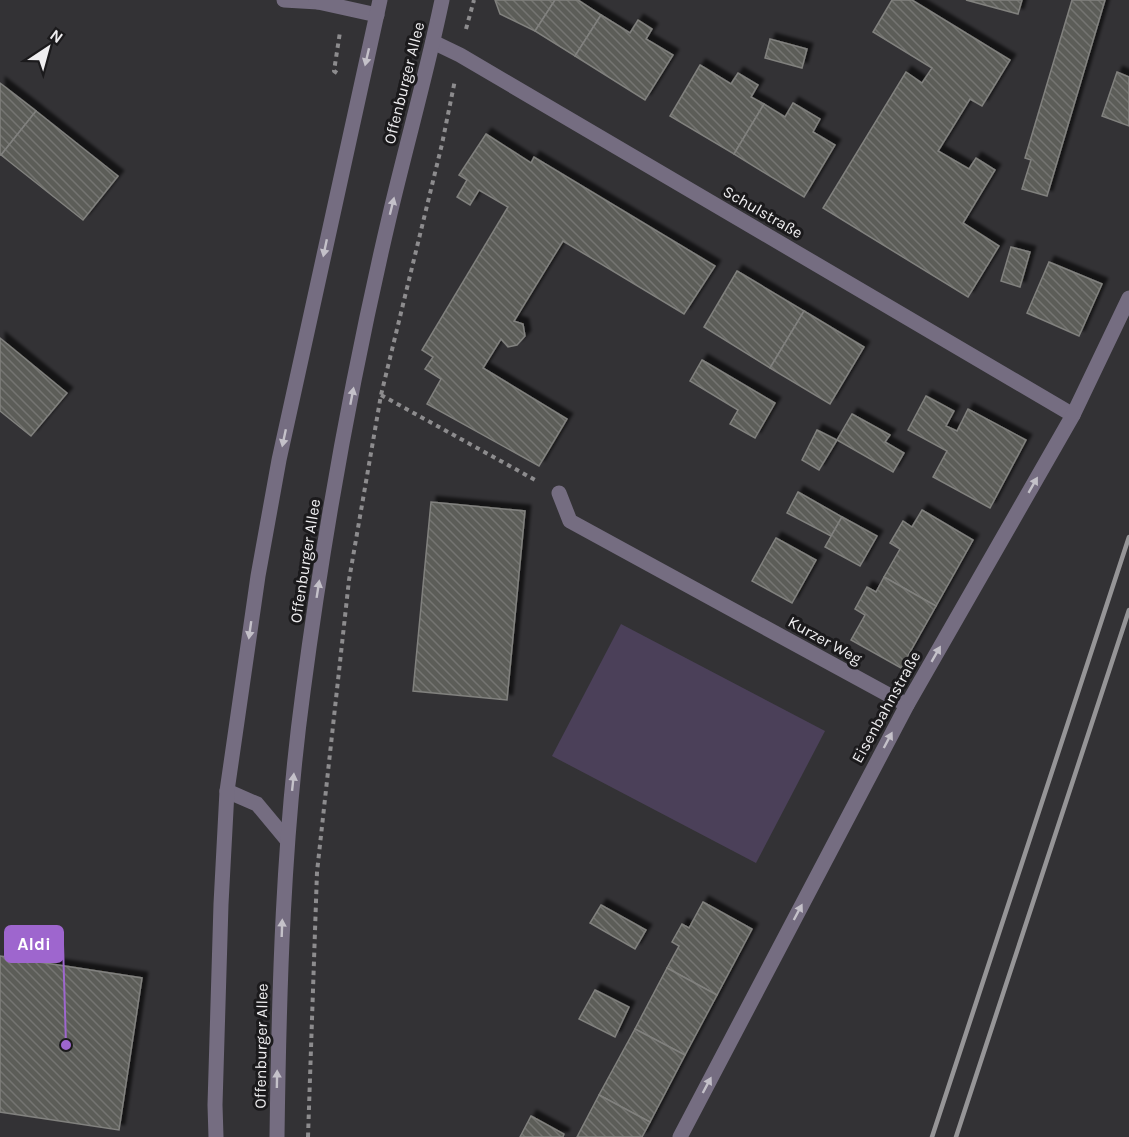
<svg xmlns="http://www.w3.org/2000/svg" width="1129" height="1137" viewBox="0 0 1129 1137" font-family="Karla,sans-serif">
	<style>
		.garden { fill: #4b4059 }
		.building { fill: url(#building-back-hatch); stroke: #81817e; stroke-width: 1.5; filter: url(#shadow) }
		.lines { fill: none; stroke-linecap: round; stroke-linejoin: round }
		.path { stroke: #8d8c8e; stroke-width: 4; stroke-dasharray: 4.5 4.5; stroke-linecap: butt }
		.minor { stroke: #756d81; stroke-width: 15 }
		.rail { stroke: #969597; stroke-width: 4.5 }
		.oneway { fill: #c4c1c9 }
		.labels { text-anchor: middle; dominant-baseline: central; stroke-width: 6; stroke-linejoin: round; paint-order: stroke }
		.street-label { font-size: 16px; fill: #efeef0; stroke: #1b1a1c }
		.leader { fill: none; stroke: #9e66ce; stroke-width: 2 }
		.callout-dot { fill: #9e66ce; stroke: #1b1a1c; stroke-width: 2 }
		.callout { fill: #9e66ce; stroke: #9e66ce; stroke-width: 2 }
		.callout-label { font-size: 18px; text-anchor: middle; font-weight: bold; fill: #fff }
	</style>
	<defs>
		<pattern id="building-back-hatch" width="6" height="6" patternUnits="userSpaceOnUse" patternTransform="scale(1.5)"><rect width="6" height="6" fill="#5c5d59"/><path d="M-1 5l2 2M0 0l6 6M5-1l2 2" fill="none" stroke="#747571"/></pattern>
		<filter id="shadow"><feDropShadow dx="5.5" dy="-5.5" stdDeviation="1.5" flood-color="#0009"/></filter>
	</defs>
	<rect width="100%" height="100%" fill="#333235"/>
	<polygon class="garden" points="621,624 825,731 756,863 552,756"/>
	<g class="building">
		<polygon points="495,0 555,0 535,31 500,14"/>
		<polygon points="555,0 578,0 601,15 575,56 535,31"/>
		<polygon points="892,0 912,0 1010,60 982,106 970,99 938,151 969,169 976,158 995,170 963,223 999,246 968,297 823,208 906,72 922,83 932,68 873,32"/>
		<polygon points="966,0 1022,0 1018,14"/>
		<polygon points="1072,0 1105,0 1047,196 1022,189 1031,160 1025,158"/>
		<polygon points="601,15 630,33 638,20 652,29 646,39 673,55 645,100 575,56"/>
		<polygon points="770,39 807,49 802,68 765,58"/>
		<polygon points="700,65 731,84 738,73 758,85 751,97 764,104 734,154 670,116"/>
		<polygon points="1117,72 1129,77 1129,126 1102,116"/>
		<polygon points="0,83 36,111 1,155 0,155"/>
		<polygon points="793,103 820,119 813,132 835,145 804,197 734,154 764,104 785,117"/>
		<polygon points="36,111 118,176 83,220 1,155"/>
		<polygon points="486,134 531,163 534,157 715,266 684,314 563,241 514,321 523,324 525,336 517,345 508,347 501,339 483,368 567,419 539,466 427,404 441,379 425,369 433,357 422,350 508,207 479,190 470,205 457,197 467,180 459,175"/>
		<polygon points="1011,247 1030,252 1020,287 1001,281"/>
		<polygon points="1049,262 1102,284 1079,336 1027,313"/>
		<polygon points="737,271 804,311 770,368 704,327"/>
		<polygon points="804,311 864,347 830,404 770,368"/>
		<polygon points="0,338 67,393 31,436 0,411"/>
		<polygon points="702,360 775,403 755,438 730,424 738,410 690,381"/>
		<polygon points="926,396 954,411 946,426 957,431 968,409 1026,440 990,508 933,477 947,451 908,430"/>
		<polygon points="852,414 890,435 885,442 904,453 893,472 837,440"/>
		<polygon points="817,430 837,440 819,470 802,460"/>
		<polygon points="798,492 842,517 831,536 787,513"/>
		<polygon points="431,502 525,511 507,700 413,691"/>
		<polygon points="922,510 973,540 936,606 884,577 900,549 890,543 903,521 912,527"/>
		<polygon points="842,517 877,536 860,566 825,547"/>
		<polygon points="776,538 816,560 792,603 752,581"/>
		<polygon points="884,577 936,606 901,668 851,640 865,615 855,609 867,587 876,592"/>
		<polygon points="703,902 752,929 717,995 667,968 679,946 672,942 682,924 689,928"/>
		<polygon points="601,905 646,930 635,949 590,923"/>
		<polygon points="0,956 142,978 119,1130 0,1112"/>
		<polygon points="667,968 717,995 685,1055 635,1029"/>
		<polygon points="595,990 629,1007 615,1037 579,1019"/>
		<polygon points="635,1029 685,1055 650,1122 599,1095"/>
		<polygon points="599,1095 650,1122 642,1137 577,1137"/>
		<polygon points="531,1116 564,1134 563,1137 520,1137"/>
	</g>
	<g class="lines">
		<g class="path">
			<polyline points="466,29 474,0"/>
			<polyline points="337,73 334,71 340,32"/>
			<polyline points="381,395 537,481"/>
			<polyline points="308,1137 317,872 349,580 381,395 442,144 455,80"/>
		</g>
		<g class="minor">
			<polyline points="284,0 318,2"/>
			<polyline points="316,0 318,2 377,15"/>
			<polyline points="433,42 460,55 1073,415"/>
			<polyline points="559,493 570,521 907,705"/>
			<polyline points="227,791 257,804 287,840"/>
			<polyline points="216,1137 215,1105 221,904 227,791 258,576 279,460 380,0"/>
			<path d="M277 1137C279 988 283 840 303 692 324 532 353 371 390 214 407 142 427 72 442 0"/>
			<polyline points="680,1137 907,705 1073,415 1129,298"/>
		</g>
		<g class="rail">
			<polyline points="932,1137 1129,537"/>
			<polyline points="956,1137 1129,610"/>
		</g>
	</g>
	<defs><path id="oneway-solid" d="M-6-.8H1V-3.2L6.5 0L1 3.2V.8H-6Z" transform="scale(1.5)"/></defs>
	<g class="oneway">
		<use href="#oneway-solid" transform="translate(367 57) rotate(103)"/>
		<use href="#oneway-solid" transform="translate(392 206) rotate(-76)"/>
		<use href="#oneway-solid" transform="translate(325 248) rotate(102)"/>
		<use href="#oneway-solid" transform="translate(352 396) rotate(-79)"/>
		<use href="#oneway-solid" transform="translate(284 438) rotate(102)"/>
		<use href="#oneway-solid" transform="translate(1033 485) rotate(-60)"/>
		<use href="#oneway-solid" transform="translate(318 589) rotate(-81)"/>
		<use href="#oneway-solid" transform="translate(250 630) rotate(98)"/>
		<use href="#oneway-solid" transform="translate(936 654) rotate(-60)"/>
		<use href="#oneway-solid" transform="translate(888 740) rotate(-62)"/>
		<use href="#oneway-solid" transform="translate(293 782) rotate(-84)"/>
		<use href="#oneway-solid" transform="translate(798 912) rotate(-62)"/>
		<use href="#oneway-solid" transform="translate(282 928) rotate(-88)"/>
		<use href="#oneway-solid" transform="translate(277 1079) rotate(-89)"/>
		<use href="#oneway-solid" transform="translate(707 1085) rotate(-62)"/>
	</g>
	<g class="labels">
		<g class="street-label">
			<text transform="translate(404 83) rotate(-76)">Offenburger Allee</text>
			<text transform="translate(763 212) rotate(30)">Schulstraße</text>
			<text transform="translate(305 561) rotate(-81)">Offenburger Allee</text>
			<text transform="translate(825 640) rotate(29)">Kurzer Weg</text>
			<text transform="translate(886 707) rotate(-61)">Eisenbahnstraße</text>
			<text transform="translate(261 1046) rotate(-89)">Offenburger Allee</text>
		</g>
	</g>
	<path class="leader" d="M66 1045L63 944"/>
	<circle class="callout-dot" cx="66" cy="1045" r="6"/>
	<rect class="callout" x="5" y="926" width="58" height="36" rx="6"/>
	<g class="callout-label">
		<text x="34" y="950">Aldi</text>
	</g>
	<g transform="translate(48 48) rotate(36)" stroke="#1b1a1c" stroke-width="4.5" paint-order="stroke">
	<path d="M0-4.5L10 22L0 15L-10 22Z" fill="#efeef0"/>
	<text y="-9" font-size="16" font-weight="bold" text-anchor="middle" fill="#efeef0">N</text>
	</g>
</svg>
